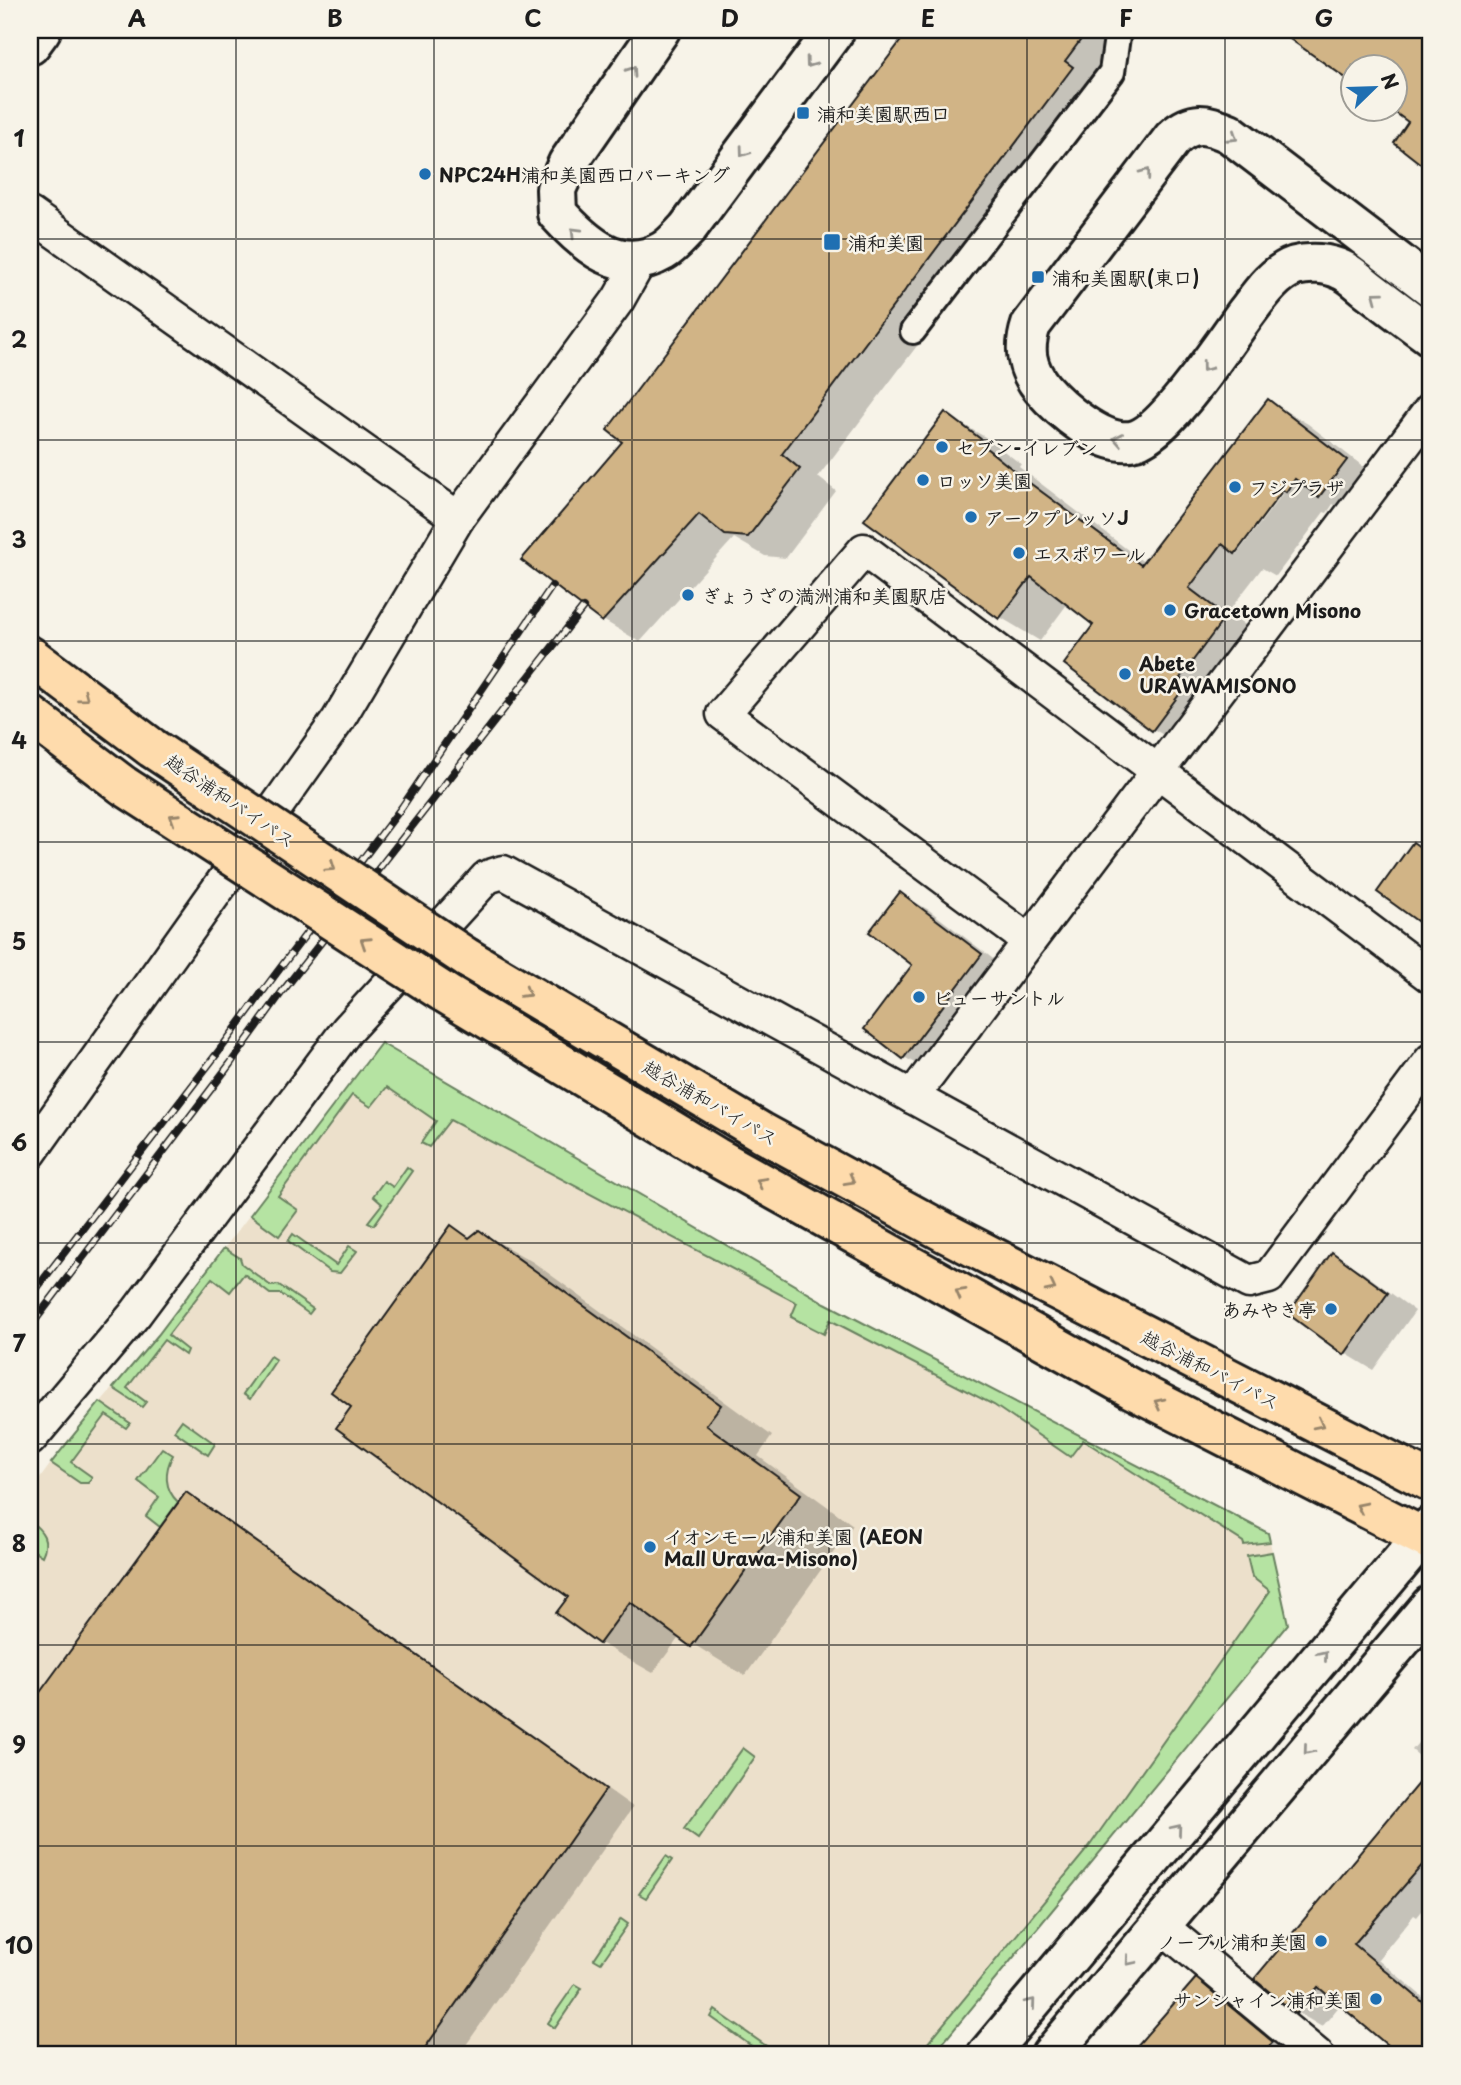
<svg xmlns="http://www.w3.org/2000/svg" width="1461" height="2085" viewBox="0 0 1461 2085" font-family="'Playpen Sans','Klee One',sans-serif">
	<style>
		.built { fill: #ece0cb }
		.green { fill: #b5e3a2; stroke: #68805f; stroke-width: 2 }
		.shadow { fill: #0003; fill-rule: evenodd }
		.building { fill: #d1b486; stroke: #1c1c1c; stroke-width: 2 }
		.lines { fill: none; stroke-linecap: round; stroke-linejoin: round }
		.pedestrian-casing { stroke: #1c1c1c; stroke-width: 30 }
		.minor-casing { stroke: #1c1c1c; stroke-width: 37 }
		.tertiary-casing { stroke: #1c1c1c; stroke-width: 44 }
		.trunk-casing { stroke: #1c1c1c; stroke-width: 44 }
		.pedestrian { stroke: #f7f3e8; stroke-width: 24 }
		.minor { stroke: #f7f3e8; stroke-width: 32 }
		.tertiary { stroke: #f7f3e8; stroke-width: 38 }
		.trunk { stroke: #fedbac; stroke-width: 38 }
		.rail-casing { stroke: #1c1c1c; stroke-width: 8 }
		.rail { stroke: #f7f3e8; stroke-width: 5; stroke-dasharray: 16; stroke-linecap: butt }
		.trunk-bridge-casing { stroke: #1c1c1c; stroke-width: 44; stroke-linecap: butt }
		.trunk-bridge { stroke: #fedbac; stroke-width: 38 }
		.oneway { stroke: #94928c }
		.oneway2 { stroke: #98856b }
		.grid { fill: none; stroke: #1c1c1c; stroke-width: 2; stroke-opacity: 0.55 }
		.poi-dot { fill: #1f6fb2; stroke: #f7f3e8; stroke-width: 2.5 }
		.labels { text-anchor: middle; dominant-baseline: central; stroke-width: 5; stroke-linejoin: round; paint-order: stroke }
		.poi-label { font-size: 19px; font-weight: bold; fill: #1c1c1c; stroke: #f7f3e8; text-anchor: start }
		.street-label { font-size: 19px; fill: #1c1c1c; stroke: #f7f3e8 }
		.neatline { fill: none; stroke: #1c1c1c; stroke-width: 2.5 }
		.grid-label { font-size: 23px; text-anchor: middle; font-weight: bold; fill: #1c1c1c }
	</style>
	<rect width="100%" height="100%" fill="#f7f3e8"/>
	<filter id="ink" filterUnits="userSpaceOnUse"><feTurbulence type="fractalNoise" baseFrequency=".0143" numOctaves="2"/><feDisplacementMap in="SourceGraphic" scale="14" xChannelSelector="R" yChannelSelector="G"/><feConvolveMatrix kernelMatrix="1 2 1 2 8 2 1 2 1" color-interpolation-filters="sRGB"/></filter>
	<g filter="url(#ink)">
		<polygon class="built" points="381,1043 825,1303 1268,1533 1288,1624 933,2055 30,2055 30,1492 68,1440 158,1335"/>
		<g class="green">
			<polygon points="381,1043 825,1303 1268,1533 1270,1542 1244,1545 1243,1542 1083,1440 1070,1457 994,1405 830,1320 824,1334 791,1317 797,1303 450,1120 429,1147 421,1143 436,1121 387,1087 371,1107 352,1095 278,1196 298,1210 279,1236 250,1215"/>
			<polygon points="407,1167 412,1171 374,1225 368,1222 382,1204 373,1196 384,1181 393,1187"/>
			<polygon points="293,1234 336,1265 349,1246 357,1251 340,1273 330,1272 288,1241"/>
			<polygon points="224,1248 240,1258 242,1264 271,1286 279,1285 313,1309 309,1314 281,1294 270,1294 244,1274 230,1292 212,1278 168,1335 187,1350 185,1355 164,1340 127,1388 146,1402 142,1407 113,1388 158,1335"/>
			<polygon points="270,1356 276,1360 250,1399 243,1394"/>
			<polygon points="100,1402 130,1423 126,1428 106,1415 71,1462 92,1477 88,1483 80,1483 51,1463"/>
			<polygon points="182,1420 215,1444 208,1455 174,1431"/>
			<path d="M162 1448 173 1455C164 1471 164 1489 178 1502L160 1527 146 1516 159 1497 138 1481Z"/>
			<path d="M30 1521C43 1531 50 1540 42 1556L30 1548Z"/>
			<polygon points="1272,1552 1288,1624 933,2055 918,2055 1088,1848 1270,1591 1252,1577 1247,1556"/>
			<polygon points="743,1748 755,1757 698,1839 684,1829"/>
			<polygon points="666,1856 672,1860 646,1898 639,1894"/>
			<polygon points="621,1919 628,1924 601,1963 594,1959"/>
			<polygon points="575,1984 582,1988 555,2028 548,2023"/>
			<polygon points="715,2010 779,2055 764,2055 711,2017"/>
		</g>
		<g class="shadow">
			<polygon points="586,30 607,30 601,38"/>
			<polygon points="911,30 1106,30 1110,90 818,477 836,491 786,558 765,556 734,538 640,642 603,620 624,441 609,430"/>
			<polygon points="1280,30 1431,30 1431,169 1426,166 1411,122 1394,108 1394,66 1352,66 1352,81"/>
			<path d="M1268 401 1308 424 1386 484 1360 519 1333 504 1327 513 1324 512 1276 576 1262 568 1228 612 1265 640 1219 702 1226 708 1193 752 1153 729 1096 624 1068 603 1040 641 1000 617 867 520 945 414 985 437 1021 464 1019 467 1145 563ZM1287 482 1290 484 1237 554H1232Z"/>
			<polygon points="900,894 929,910 1009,971 932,1073 904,1057 915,964"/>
			<polygon points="452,1227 471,1238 480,1232 533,1262 772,1436 758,1456 853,1525 745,1676 680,1636 653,1673 600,1643 559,1612 570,1596 354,1407"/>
			<polygon points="1332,1255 1361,1271 1415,1311 1373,1370 1345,1353"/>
			<polygon points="186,1494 215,1511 633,1807 459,2055 30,2055 30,1709"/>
			<polygon points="1431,1728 1431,1766 1412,1750"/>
			<polygon points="1431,1771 1431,1900 1417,1917 1414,1915 1378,1959 1431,2004 1431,2055 1401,2055 1341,2004 1322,2027 1297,2012 1256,1979"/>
			<polygon points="1196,1980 1219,1994 1293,2055 1131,2055"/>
		</g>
		<g class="building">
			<polygon points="909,30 1088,30 1065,61 1073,67 782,454 800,469 748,537 725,535 699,514 602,622 521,560 622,442 607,430"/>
			<polygon points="1277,30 1431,30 1431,172 1394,143 1408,122 1389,108 1395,108 1395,66 1353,66 1353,83"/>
			<polygon points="1268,399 1347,460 1319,497 1295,479 1286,492 1283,490 1235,554 1222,544 1189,588 1226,616 1180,678 1187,684 1152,731 1064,664 1093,625 1031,577 999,619 864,520 945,412 982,440 980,443 1027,481 1141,565"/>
			<polygon points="1413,842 1431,855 1431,931 1377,892"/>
			<polygon points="900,892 982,954 903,1059 864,1029 912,965 869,932"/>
			<polygon points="451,1225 469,1238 479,1230 721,1405 706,1425 801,1494 691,1647 630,1602 599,1644 556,1613 568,1597 336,1428 351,1407 331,1392"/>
			<polygon points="1332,1252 1388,1293 1344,1355 1288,1314"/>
			<polygon points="186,1492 606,1789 420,2055 30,2055 30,1706"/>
			<polygon points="1431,1768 1431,1855 1354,1944 1431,2009 1431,2035 1414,2055 1399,2055 1318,1987 1296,2014 1254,1979"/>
			<polygon points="1196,1978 1273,2042 1262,2055 1129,2055"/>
		</g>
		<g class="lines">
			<g class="pedestrian-casing">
				<polyline id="pedestrian" points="913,331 1112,72 1118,30"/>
			</g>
			<g class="minor-casing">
				<g id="minor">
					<polyline points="30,214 458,518 618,300 640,261"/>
					<polyline points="1029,941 723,714 864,550 1431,977"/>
					<polyline points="912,1097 1431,409"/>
					<polyline points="30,1153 338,720 458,518"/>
					<polyline points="30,1439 136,1313 347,1030 487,877 503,872 1249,1282 1269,1277 1431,1060"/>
					<polyline points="1160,1925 1317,2055"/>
				</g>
			</g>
			<g class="tertiary-casing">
				<g id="tertiary">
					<path d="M660 30 568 163 556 189 557 213C585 244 620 276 663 251 672 246 680 236 687 229L835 30"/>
					<polyline points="30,45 41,30"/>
					<path d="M1431 287 1229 133C1206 123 1193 120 1173 138L1031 325C1023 349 1026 368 1042 388 1060 409 1101 445 1131 441 1164 437 1225 341 1246 313 1259 296 1274 273 1295 266 1310 262 1328 263 1342 270 1351 274 1360 283 1368 289 1389 305 1410 321 1431 336"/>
					<polyline points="987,2055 1431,1526"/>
					<polyline points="1051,2055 1431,1605"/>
				</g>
			</g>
			<g class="trunk-casing">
				<g id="trunk">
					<polyline points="30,656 152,748"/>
					<polyline points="30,715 124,786"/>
					<polyline points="467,958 761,1132 946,1233 1431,1482"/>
					<polyline points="443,992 716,1157 1132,1389 1431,1541"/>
				</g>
			</g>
			<use href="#pedestrian" class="pedestrian"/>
			<use href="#minor" class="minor"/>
			<use href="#tertiary" class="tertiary"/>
			<use href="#trunk" class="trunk"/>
			<g class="rail-casing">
				<g id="rail">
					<polyline points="30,1297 219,1051 275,975 402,807 552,586"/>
					<polyline points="30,1327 230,1064 282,992 583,608"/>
				</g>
			</g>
			<use href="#rail" class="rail"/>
			<g class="trunk-bridge-casing">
				<g id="trunk-bridge">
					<polyline points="152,748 467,958"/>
					<polyline points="124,786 443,992"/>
				</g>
			</g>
			<use href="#trunk-bridge" class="trunk-bridge"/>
		</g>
		<defs><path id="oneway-chevron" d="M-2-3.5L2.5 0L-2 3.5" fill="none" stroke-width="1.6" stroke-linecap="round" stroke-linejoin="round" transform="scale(1.75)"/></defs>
		<g class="oneway">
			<use href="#oneway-chevron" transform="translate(810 63) rotate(126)"/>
			<use href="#oneway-chevron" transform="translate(632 71) rotate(-55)"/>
			<use href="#oneway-chevron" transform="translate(1233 137) rotate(33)"/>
			<use href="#oneway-chevron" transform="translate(744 152) rotate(126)"/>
			<use href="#oneway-chevron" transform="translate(1146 173) rotate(-53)"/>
			<use href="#oneway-chevron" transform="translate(575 232) rotate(-135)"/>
			<use href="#oneway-chevron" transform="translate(1377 296) rotate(-143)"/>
			<use href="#oneway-chevron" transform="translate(1206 367) rotate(127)"/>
			<use href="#oneway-chevron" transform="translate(1118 439) rotate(-169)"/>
			<use href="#oneway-chevron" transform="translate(1323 1655) rotate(-50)"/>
			<use href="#oneway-chevron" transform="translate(1308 1750) rotate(130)"/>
			<use href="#oneway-chevron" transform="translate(1177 1829) rotate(-50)"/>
			<use href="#oneway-chevron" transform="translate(1130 1961) rotate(130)"/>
			<use href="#oneway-chevron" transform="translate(1031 2003) rotate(-50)"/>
		</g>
		<g class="oneway2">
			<use href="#oneway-chevron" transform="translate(84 697) rotate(37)"/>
			<use href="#oneway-chevron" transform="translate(174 818) rotate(-147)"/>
			<use href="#oneway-chevron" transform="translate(331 867) rotate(34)"/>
			<use href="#oneway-chevron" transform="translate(365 942) rotate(-147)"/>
			<use href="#oneway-chevron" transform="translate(526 993) rotate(31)"/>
			<use href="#oneway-chevron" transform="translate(850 1180) rotate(29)"/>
			<use href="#oneway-chevron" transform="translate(761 1182) rotate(-151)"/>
			<use href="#oneway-chevron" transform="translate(1051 1287) rotate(27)"/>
			<use href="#oneway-chevron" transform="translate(960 1293) rotate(-151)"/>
			<use href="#oneway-chevron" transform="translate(1159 1403) rotate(-153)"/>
			<use href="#oneway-chevron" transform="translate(1319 1424) rotate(27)"/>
			<use href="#oneway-chevron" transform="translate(1361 1507) rotate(-154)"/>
		</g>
	</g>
	<path class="grid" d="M236 30V2055M434 30V2055M632 30V2055M829 30V2055M1027 30V2055M1225 30V2055M30 239H1431M30 440H1431M30 641H1431M30 842H1431M30 1042H1431M30 1243H1431M30 1444H1431M30 1645H1431M30 1846H1431"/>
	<g class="poi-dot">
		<rect x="796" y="106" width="14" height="14" rx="3.5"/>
		<circle cx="425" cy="174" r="7"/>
		<rect x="823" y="233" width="18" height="18" rx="3.5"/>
		<rect x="1031" y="270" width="14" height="14" rx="3.5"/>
		<circle cx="942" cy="447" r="7"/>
		<circle cx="923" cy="480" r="7"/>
		<circle cx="1235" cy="487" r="7"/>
		<circle cx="971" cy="517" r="7"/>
		<circle cx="1019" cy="553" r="7"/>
		<circle cx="688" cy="595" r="7"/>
		<circle cx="1170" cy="610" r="7"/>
		<circle cx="1125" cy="674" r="7"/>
		<circle cx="919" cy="997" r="7"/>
		<circle cx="1331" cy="1309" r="7"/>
		<circle cx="650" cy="1547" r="7"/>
		<circle cx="1321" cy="1941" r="7"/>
		<circle cx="1376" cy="1999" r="7"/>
	</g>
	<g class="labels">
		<g class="poi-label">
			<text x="817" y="113">浦和美園駅西口</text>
			<text x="439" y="174">NPC24H浦和美園西口パーキング</text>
			<text x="848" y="242">浦和美園</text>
			<text x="1052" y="277">浦和美園駅(東口)</text>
			<text x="956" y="447">セブン-イレブン</text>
			<text x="937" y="480">ロッソ美園</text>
			<text x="1249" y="487">フジプラザ</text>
			<text x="985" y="517">アークプレッソJ</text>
			<text x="1033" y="553">エスポワール</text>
			<text x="702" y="595">ぎょうざの満洲浦和美園駅店</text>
			<text x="1184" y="610">Gracetown Misono</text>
			<text x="1139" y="663">Abete<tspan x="1139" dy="22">URAWAMISONO</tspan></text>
			<text x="933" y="997">ビューサントル</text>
			<text x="1317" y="1309" text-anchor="end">あみやき亭</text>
			<text x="664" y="1536">イオンモール浦和美園 (AEON<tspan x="664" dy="22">Mall Urawa-Misono)</tspan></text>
			<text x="1307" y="1941" text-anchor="end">ノーブル浦和美園</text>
			<text x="1362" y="1999" text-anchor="end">サンシャイン浦和美園</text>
		</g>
		<g class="street-label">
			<text transform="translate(231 800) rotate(34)">越谷浦和バイパス</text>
			<text transform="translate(711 1102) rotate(30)">越谷浦和バイパス</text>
			<text transform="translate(1211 1369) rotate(27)">越谷浦和バイパス</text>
		</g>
	</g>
	<rect width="1461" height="2085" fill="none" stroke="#f7f3e8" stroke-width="77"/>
	<g transform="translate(1374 88) rotate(67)"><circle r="33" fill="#f7f3e8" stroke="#9f9d96" stroke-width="2"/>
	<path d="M0-5L12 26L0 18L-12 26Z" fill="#1f6fb2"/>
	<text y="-10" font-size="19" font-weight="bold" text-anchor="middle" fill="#1c1c1c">N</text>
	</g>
	<rect x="38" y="38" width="1384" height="2008" class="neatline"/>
	<g class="grid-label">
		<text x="137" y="27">A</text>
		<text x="335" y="27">B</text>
		<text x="533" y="27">C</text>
		<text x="730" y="27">D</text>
		<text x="928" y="27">E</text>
		<text x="1126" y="27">F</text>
		<text x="1324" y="27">G</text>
		<text x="19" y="147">1</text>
		<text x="19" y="348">2</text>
		<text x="19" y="548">3</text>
		<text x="19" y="749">4</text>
		<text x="19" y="950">5</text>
		<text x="19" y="1151">6</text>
		<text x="19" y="1352">7</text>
		<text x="19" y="1552">8</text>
		<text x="19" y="1753">9</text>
		<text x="19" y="1954">10</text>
	</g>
</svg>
